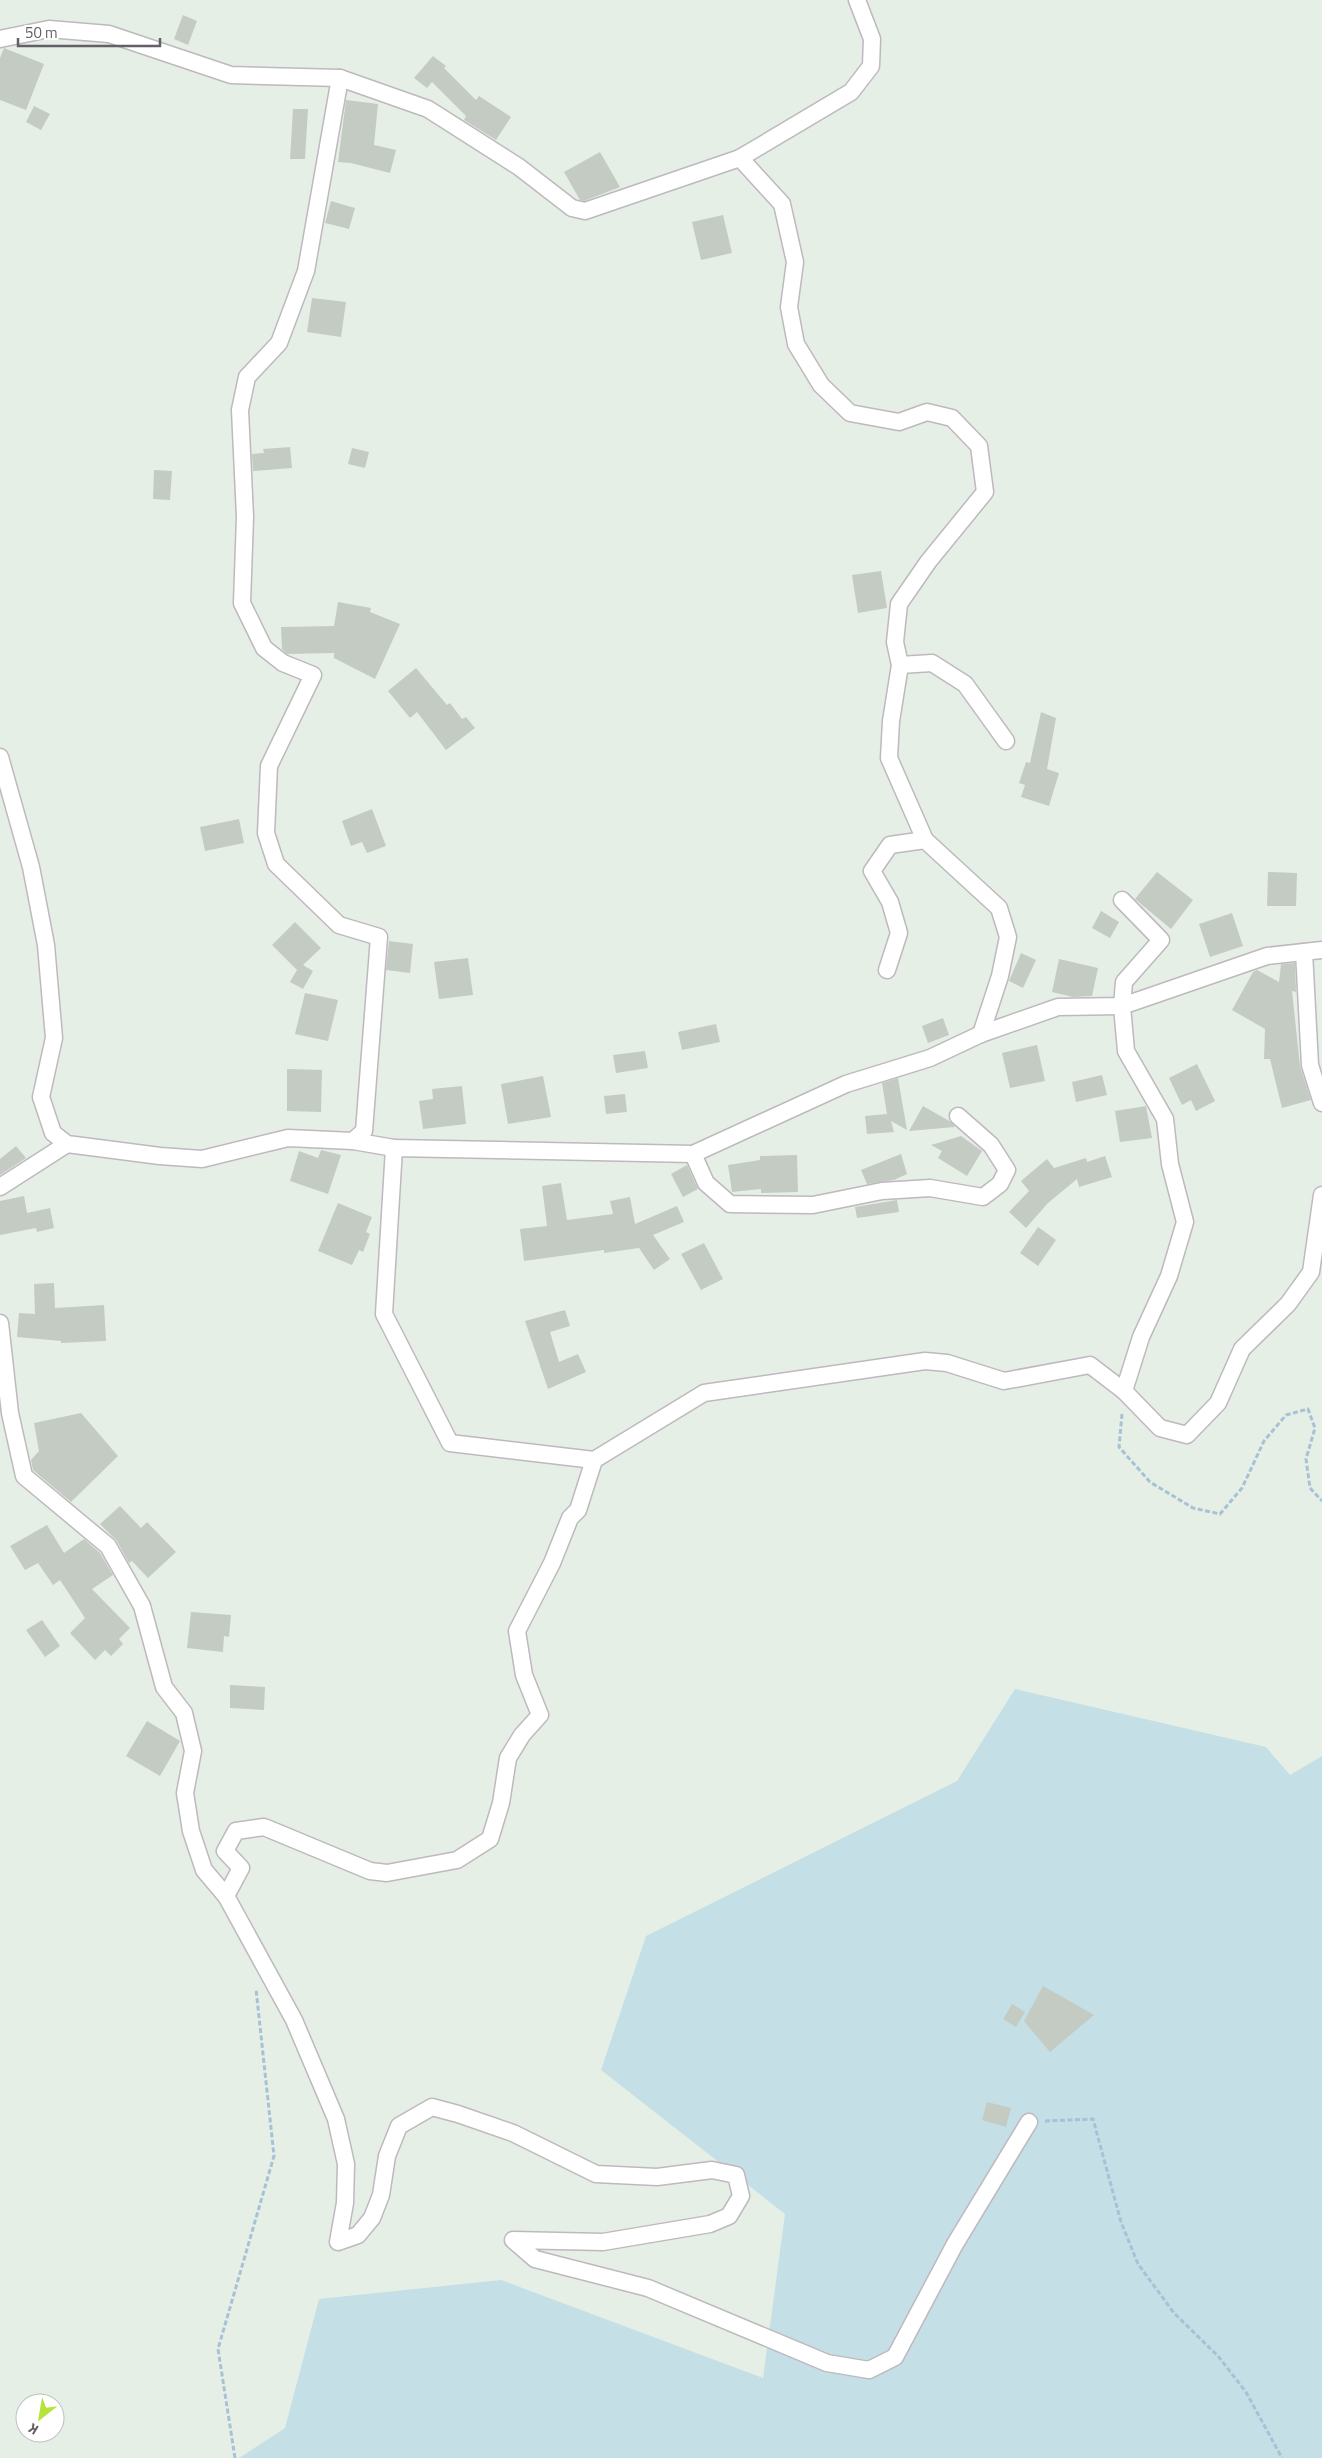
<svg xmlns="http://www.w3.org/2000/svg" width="1322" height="2458" viewBox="0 0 1322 2458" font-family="'Titillium Web',sans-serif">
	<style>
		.green { fill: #c4dfe6 }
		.building { fill: #c4cbc2 }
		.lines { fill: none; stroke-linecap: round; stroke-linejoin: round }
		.minor-casing { stroke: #beb8bf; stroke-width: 19 }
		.path { stroke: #a7c2d7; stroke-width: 3; stroke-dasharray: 5 2.5; stroke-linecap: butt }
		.minor { stroke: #fff; stroke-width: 16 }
	</style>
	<rect width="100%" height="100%" fill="#e6efe6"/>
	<polygon class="green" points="1015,1689 1266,1747 1290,1775 1322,1756 1322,2458 239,2458 285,2428 319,2299 501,2280 763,2378 785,2214 601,2070 646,1936 957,1781"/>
	<g class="building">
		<polygon points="183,15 197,21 188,45 174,39"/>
		<polygon points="4,48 44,64 26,110 0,100 0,58"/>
		<polygon points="433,56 446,66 444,68 476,100 479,96 511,117 496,140 464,120 466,116 432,82 427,88 414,78"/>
		<polygon points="346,100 378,104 374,145 396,150 390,173 351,163 338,162"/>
		<polygon points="34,106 50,114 41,130 26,122"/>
		<polygon points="293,109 308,109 305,159 290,159"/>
		<polygon points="600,152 620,187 584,201 580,200 564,172"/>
		<polygon points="331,201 355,208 349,229 325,223"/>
		<polygon points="723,215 732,253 701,260 692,222"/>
		<polygon points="312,298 346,302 341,337 307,332"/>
		<polygon points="290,447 292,468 253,471 252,454 264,453 263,449"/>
		<polygon points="352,448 369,452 365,468 348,464"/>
		<polygon points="154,470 172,471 170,500 153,499"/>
		<polygon points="881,571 887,608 858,613 852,575"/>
		<polygon points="338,602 371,608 370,612 400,624 375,679 334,658 334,653 287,654 282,649 281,627 334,626"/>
		<polygon points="416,668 447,705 450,703 462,719 466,717 475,728 446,750 417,712 410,718 388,691"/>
		<polygon points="1041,712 1056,718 1047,769 1059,773 1049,806 1021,797 1025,785 1019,783 1026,762 1030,763"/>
		<polygon points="372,809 386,846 367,853 362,842 351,846 342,821"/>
		<polygon points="239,819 244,843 205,851 200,827"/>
		<polygon points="1157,872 1193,900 1171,929 1135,899"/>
		<polygon points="1268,872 1297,873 1296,906 1267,906"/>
		<polygon points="1101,911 1119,922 1110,938 1092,928"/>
		<polygon points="1232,913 1243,946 1210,957 1199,924"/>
		<polygon points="295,922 321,948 303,965 313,971 303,989 290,982 297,970 272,945"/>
		<polygon points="389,941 413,944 410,973 386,970"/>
		<polygon points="1021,953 1036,960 1023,988 1009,981"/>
		<polygon points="468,958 473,995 439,999 434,962"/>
		<polygon points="1059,959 1098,968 1092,996 1073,997 1052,992"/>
		<polygon points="1295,963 1296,992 1292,991 1300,1066 1311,1100 1282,1108 1270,1059 1264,1059 1265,1029 1232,1010 1253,972 1257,970 1279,982 1281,964"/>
		<polygon points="305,993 338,1000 328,1041 295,1034"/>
		<polygon points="943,1018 949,1035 928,1043 922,1026"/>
		<polygon points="716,1024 720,1042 682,1050 678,1032"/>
		<polygon points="1037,1045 1045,1081 1010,1088 1002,1053"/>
		<polygon points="645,1051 648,1068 616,1073 613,1055"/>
		<polygon points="1197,1064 1215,1101 1196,1111 1191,1100 1182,1105 1169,1078"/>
		<polygon points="287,1069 322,1070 321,1112 287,1111"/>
		<polygon points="1102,1075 1107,1095 1076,1102 1072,1082"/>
		<polygon points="543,1076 551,1117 508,1124 501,1084"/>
		<polygon points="898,1078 907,1130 891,1121 894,1132 867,1134 865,1116 887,1114 882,1083"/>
		<polygon points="462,1086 466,1124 423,1129 419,1101 433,1099 432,1089"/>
		<polygon points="625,1094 627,1112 606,1114 604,1096"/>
		<polygon points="923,1106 951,1122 955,1127 909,1131"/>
		<polygon points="1146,1106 1152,1138 1120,1142 1115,1111"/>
		<polygon points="961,1136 982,1151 967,1176 938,1158 942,1151 931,1145"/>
		<polygon points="16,1146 26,1158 0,1175 0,1159"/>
		<polygon points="321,1150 341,1155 328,1194 290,1181 299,1151 318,1158"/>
		<polygon points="901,1154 907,1174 894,1180 867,1184 861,1170"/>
		<polygon points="797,1155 798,1192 761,1193 761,1189 732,1192 728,1165 760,1160 760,1156"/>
		<polygon points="1105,1156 1112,1177 1079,1187 1077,1179 1048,1203 1026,1228 1009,1212 1029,1191 1021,1181 1047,1159 1054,1168 1086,1158 1087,1162"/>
		<polygon points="687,1165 698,1189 683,1197 671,1174"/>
		<polygon points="561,1183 567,1220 613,1214 610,1201 630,1197 635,1224 677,1206 684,1222 653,1235 670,1259 654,1270 639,1248 604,1253 604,1250 524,1261 520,1229 547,1226 542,1186"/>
		<polygon points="24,1196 27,1213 50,1208 54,1228 37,1232 36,1228 0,1235 0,1201"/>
		<polygon points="897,1200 899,1212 857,1218 855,1207"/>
		<polygon points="338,1203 372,1217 366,1232 370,1234 363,1252 359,1250 352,1265 318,1251"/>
		<polygon points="1038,1227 1056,1240 1038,1266 1020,1253"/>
		<polygon points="704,1243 723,1279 701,1290 681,1254"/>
		<polygon points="54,1283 55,1308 104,1305 106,1341 61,1343 61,1341 17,1337 19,1313 35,1314 34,1284"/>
		<polygon points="565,1310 570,1326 550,1332 559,1362 578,1354 586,1372 548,1389 525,1321"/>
		<polygon points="81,1413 118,1456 71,1502 33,1470 31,1460 39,1451 34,1423"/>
		<polygon points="120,1506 141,1528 147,1522 176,1552 148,1578 132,1561 129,1563 117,1541 100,1524"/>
		<polygon points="47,1525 64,1553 84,1539 100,1553 113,1575 92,1589 130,1628 119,1639 123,1644 111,1656 105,1650 95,1660 70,1633 85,1618 60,1580 53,1585 38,1563 25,1570 10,1546"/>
		<polygon points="191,1612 231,1615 229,1637 224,1636 223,1652 187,1648"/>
		<polygon points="42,1620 60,1646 45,1657 26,1630"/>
		<polygon points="230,1685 265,1687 264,1710 230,1708"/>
		<polygon points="147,1721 180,1741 160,1776 126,1756"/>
		<polygon points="1043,1986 1094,2015 1050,2052 1024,2021"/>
		<polygon points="1012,2004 1025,2012 1016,2027 1003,2019"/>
		<polygon points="987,2102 1011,2108 1006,2127 982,2120"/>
	</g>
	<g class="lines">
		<g class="minor-casing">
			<g id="minor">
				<polyline points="0,39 49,29 109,34 231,75 340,78 428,109 519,167 572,208 585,211 740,158 851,92 871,66 872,39 857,0"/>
				<polyline points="340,78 306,271 279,343 247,377 240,410 245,517 242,603 264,648 283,663 313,675 269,766 266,833 276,864 339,925 379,937 364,1131 353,1141"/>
				<polyline points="740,158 782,204 795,262 789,307 796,344 821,385 850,413 899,422 927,412 952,418 979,446 985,492 928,562 899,604 895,642 900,665 891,721 889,758 925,840 999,908 1008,937 1000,976 981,1034"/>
				<polyline points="900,665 932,663 965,684 1006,741"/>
				<polyline points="0,757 31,867 46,945 54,1038 41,1097 53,1133 67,1144 160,1156 202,1159 288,1138 353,1141 394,1148"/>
				<polyline points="1122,900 1161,940 1124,982 1122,1006 1126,1051 1165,1119 1170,1164 1185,1222 1169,1276 1141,1337 1124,1391"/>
				<polyline points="1322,950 1267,956 1122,1006 1058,1007 981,1034 930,1058 846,1084 693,1154 394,1148 384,1314 450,1443 594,1460 704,1393 925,1361 947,1363 1004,1381 1090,1365 1124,1391 1160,1428 1187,1435 1218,1403 1242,1349 1288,1304 1311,1272 1322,1195"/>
				<polyline points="1304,952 1310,1065 1322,1103"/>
				<polyline points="887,970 899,933 890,902 872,871 890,845 925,840"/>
				<polyline points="693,1154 706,1183 730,1204 813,1205 882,1191 930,1188 983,1197 1000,1184 1007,1170 991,1145 958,1116"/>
				<polyline points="0,1187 67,1144"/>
				<polyline points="0,1323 10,1413 24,1476 108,1546 142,1606 164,1687 184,1713 193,1751 185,1793 191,1831 204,1870 226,1896"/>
				<polyline points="594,1460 578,1510 570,1518 552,1563 517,1631 524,1675 540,1715 522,1735 508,1758 501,1803 490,1839 457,1860 387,1873 370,1871 264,1827 236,1831 225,1851 241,1868 226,1896 294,2020 336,2119 346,2164 345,2203 338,2242 358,2235 372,2218 381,2195 387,2156 399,2126 432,2107 458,2114 513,2133 596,2174 657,2177 712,2170 736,2175 741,2196 729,2216 710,2224 603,2242 513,2240 535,2259 648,2288 827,2363 869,2370 895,2357 955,2244 1029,2122"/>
			</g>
		</g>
		<g class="path">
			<polyline points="1122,1414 1119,1447 1150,1482 1193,1508 1220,1514 1242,1488 1264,1441 1286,1415 1308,1409 1315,1428 1306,1459 1310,1488 1322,1501"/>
			<polyline points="1045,2121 1093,2119 1121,2222 1138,2264 1174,2313 1218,2356 1246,2392 1282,2458"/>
			<polyline points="235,2458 218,2349 274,2156 256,1989"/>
		</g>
		<use href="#minor" class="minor"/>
	</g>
	<g transform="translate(40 2418) rotate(211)"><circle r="24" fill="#ffffff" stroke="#c1bfc2"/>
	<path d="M0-4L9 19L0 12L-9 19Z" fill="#b6e438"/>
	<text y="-8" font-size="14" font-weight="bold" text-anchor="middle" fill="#645e66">K</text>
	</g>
	<path d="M18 38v8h142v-8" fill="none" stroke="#645e66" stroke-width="2.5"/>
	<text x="25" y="38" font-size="15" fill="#645e66" stroke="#ffffff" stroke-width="4" paint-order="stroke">50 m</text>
</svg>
